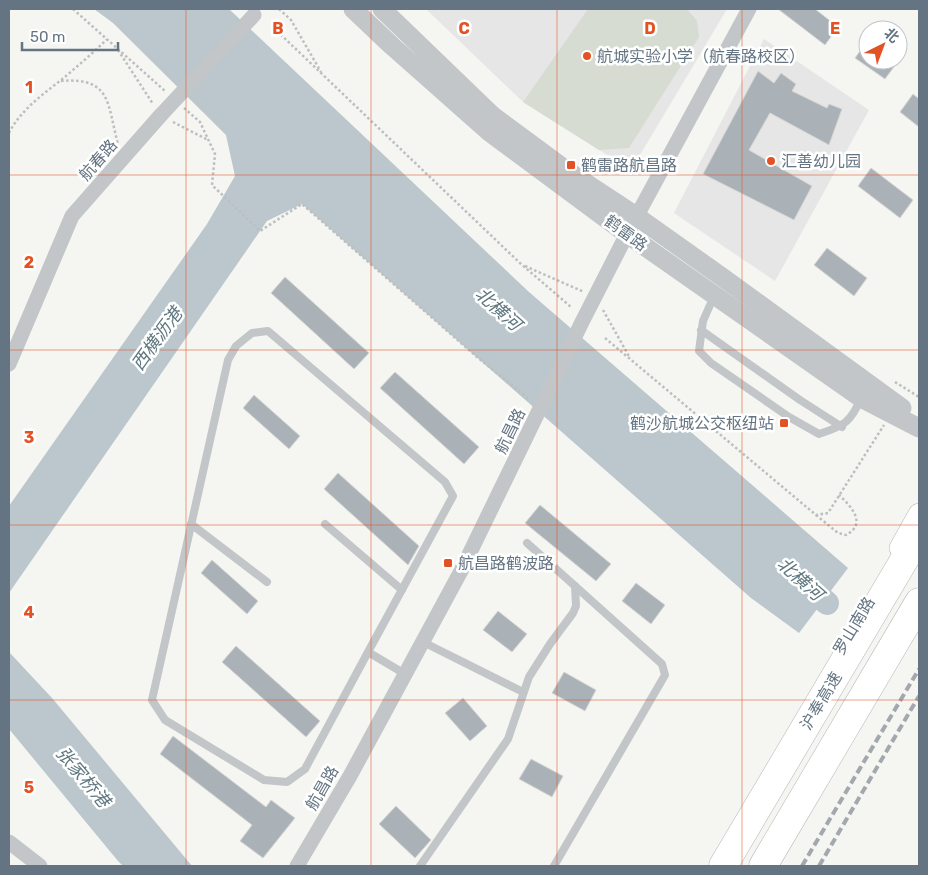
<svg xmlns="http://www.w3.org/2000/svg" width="928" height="875" viewBox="0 0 928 875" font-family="Rubik,'Noto Sans SC',sans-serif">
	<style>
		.built { fill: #e5e6e5 }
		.green { fill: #d6dcd2 }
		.water { fill: #bbc7cc }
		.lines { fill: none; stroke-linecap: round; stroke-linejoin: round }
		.river { stroke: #bbc7cc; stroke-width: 24 }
		.building { fill: #abb2b7; stroke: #d6d6d4 }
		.secondary-casing { stroke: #b4b9be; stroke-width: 22 }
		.motorway-casing { stroke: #b5b8bb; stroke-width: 29 }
		.path { stroke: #bcbec0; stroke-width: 2.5; stroke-dasharray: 2.5 2.5; stroke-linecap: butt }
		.service { stroke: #c2c6c9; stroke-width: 8 }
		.minor { stroke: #c2c6c9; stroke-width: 15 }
		.tertiary { stroke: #c2c6c9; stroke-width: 19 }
		.secondary { stroke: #fff; stroke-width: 21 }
		.motorway { stroke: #fff; stroke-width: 28 }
		.rail { stroke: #a3a8ae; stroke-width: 4; stroke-dasharray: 8 4; stroke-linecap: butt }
		.minor-bridge { stroke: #c2c6c9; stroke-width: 15 }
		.grid { fill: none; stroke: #e25224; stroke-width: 1; stroke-opacity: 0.55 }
		.poi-dot { fill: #e25224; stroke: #fff; stroke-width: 2 }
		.labels { text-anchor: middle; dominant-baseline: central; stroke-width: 5; stroke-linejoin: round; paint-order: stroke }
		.poi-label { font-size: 16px; fill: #647482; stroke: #fff; text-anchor: start }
		.street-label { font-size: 16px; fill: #647482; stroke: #fff }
		.water-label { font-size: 18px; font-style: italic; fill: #5f777f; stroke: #fff }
		.grid-label { font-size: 16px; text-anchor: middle; font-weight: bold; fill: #e25224; stroke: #fff; stroke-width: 5; stroke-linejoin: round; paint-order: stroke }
	</style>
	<rect width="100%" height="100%" fill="#f5f5f1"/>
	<g class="built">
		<polygon points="426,9 727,9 631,170 523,102"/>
		<polygon points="764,39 869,110 775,281 674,213"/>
	</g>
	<polygon class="green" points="588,9 687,9 697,21 699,37 629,148 599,150 523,102"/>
	<g class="water">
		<polygon points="94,9 229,9 529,292 848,568 799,633 751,598 302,204 267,221 9,593 9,506 207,224 235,176 226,135 113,23"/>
		<polygon points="9,652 52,698 192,866 123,866 118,861 9,729"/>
	</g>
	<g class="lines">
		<polyline class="river" points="799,579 827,603"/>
	</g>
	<g class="building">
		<polygon points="778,9 815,9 838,27 825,45"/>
		<polygon points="868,40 868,60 899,60 885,79 855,58"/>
		<polygon points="758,71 774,83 781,73 796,84 792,91 827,108 829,104 842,109 829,145 770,113 749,150 812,186 794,220 703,174"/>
		<polygon points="913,94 919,99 919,127 900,112"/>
		<polygon points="871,168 913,200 900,218 858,186"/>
		<polygon points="827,248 867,278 854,296 814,265"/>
		<polygon points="285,277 369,353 354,369 271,293"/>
		<polygon points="395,372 479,447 464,464 380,388"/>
		<polygon points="254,395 300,436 289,449 243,408"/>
		<polygon points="338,473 419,546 408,565 324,489"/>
		<polygon points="540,505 611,564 596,581 525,523"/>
		<polygon points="212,560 258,601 247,614 201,573"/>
		<polygon points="636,583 665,605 651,624 622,601"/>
		<polygon points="498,611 527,634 512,652 483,630"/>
		<polygon points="236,646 320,721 306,737 222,662"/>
		<polygon points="564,672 596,690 585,711 552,693"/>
		<polygon points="463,698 487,726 470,741 445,713"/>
		<polygon points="173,736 266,807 271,800 295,818 263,858 240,841 252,825 160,754"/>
		<polygon points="531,759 563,776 552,797 519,779"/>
		<polygon points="396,806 431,840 415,858 379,824"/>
	</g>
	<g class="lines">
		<g class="secondary-casing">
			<polyline id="secondary" points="900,548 919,514"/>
		</g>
		<g class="motorway-casing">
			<g id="motorway">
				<polyline points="723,866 919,535"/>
				<polyline points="763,866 919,602"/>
			</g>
		</g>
		<g class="path">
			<polyline points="73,9 165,91"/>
			<polyline points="279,9 291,20 321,72"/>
			<polyline points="277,31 521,264 571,307"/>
			<polyline points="118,50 153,104"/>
			<path d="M61 81C112 77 107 104 118 144"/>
			<polyline points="184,108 200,122 215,154 212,185 260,231 302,204 477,357 530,400"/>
			<polyline points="173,122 208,140"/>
			<path d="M9 133C21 109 45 93 66 76 80 64 94 52 107 39"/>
			<polyline points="525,266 584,292"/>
			<polyline points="603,310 630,358"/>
			<polyline points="605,338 816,515 828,513 884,425"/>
			<polyline points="895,382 919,397"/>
			<path d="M816 515 838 533 846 535C867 524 852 507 839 495"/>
		</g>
		<g class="service">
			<path d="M714 296 703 321 699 351 711 363 789 417 819 434C844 426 851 422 861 398"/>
			<polyline points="701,330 800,400 842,427"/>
			<polyline points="191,524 267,582"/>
			<polyline points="325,524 402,590"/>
			<polyline points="527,543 662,664 665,675 554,866"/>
			<polyline points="423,642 523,692"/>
			<polyline points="368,652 453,496 445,482 268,331 252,333 236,346 228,360 152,700 165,720 264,780 287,782 305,769 368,652 405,674"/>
			<polyline points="420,866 508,739 529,677 550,644 573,613 576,606 575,586"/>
		</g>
		<g class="minor">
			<polyline points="9,364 72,216 160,116"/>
			<polyline points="9,842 40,866"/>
			<polyline points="297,866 350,776 461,571 582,322 627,234 749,9"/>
		</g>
		<g class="tertiary">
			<polyline points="353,9 392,46 488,131 627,234 861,398 919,428"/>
			<polyline points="382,9 493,116 566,170 636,216 722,277 902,408"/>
		</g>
		<use href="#secondary" class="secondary"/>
		<use href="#motorway" class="motorway"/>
		<g class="rail">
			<polyline points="802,866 919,669"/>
			<polyline points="819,866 919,696"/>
		</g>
		<polyline class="minor-bridge" points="160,116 254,15"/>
	</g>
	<path class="grid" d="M186 9V866M371 9V866M557 9V866M742 9V866M9 175H919M9 350H919M9 525H919M9 700H919"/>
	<g class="poi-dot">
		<circle cx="587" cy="56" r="5"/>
		<circle cx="771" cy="161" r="5"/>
		<rect x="566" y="160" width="10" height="10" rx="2.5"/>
		<rect x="779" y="418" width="10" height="10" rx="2.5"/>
		<rect x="443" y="558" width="10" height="10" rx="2.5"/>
	</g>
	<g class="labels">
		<g class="poi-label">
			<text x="597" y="56">航城实验小学（航春路校区）</text>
			<text x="781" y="161">汇善幼儿园</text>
			<text x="581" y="165">鹤雷路航昌路</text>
			<text x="774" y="423" text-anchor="end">鹤沙航城公交枢纽站</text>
			<text x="458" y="563">航昌路鹤波路</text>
		</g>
		<g class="street-label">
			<text transform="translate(98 160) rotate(-49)">航春路</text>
			<text transform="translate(626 233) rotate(36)">鹤雷路</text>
			<text transform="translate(510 431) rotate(-64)">航昌路</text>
			<text transform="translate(854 626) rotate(-59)">罗山南路</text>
			<text transform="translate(821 701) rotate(-59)">沪奉高速</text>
			<text transform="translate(322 788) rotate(-60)">航昌路</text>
		</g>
		<g class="water-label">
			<text transform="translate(498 309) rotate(42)">北横河</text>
			<text transform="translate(157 339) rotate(-54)">西横沥港</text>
			<text transform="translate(800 579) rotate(42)">北横河</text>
			<text transform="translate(83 777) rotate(50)">张家桥港</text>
		</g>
	</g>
	<g class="grid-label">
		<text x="278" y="34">B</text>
		<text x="464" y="34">C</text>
		<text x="650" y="34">D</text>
		<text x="835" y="34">E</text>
		<text x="29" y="93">1</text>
		<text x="29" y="268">2</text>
		<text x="29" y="443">3</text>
		<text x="29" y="618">4</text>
		<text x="29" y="793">5</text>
	</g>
	<rect width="928" height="875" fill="none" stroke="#647482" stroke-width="20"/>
	<g transform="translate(883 45) rotate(42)"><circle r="24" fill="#ffffff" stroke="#c1c7cd"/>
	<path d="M0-4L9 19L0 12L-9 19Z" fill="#e25224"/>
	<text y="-8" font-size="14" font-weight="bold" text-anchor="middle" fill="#647482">北</text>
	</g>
	<path d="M22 42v8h96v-8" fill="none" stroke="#647482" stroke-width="2.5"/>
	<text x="30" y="42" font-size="15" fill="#647482" stroke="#ffffff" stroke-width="4" paint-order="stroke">50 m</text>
</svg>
